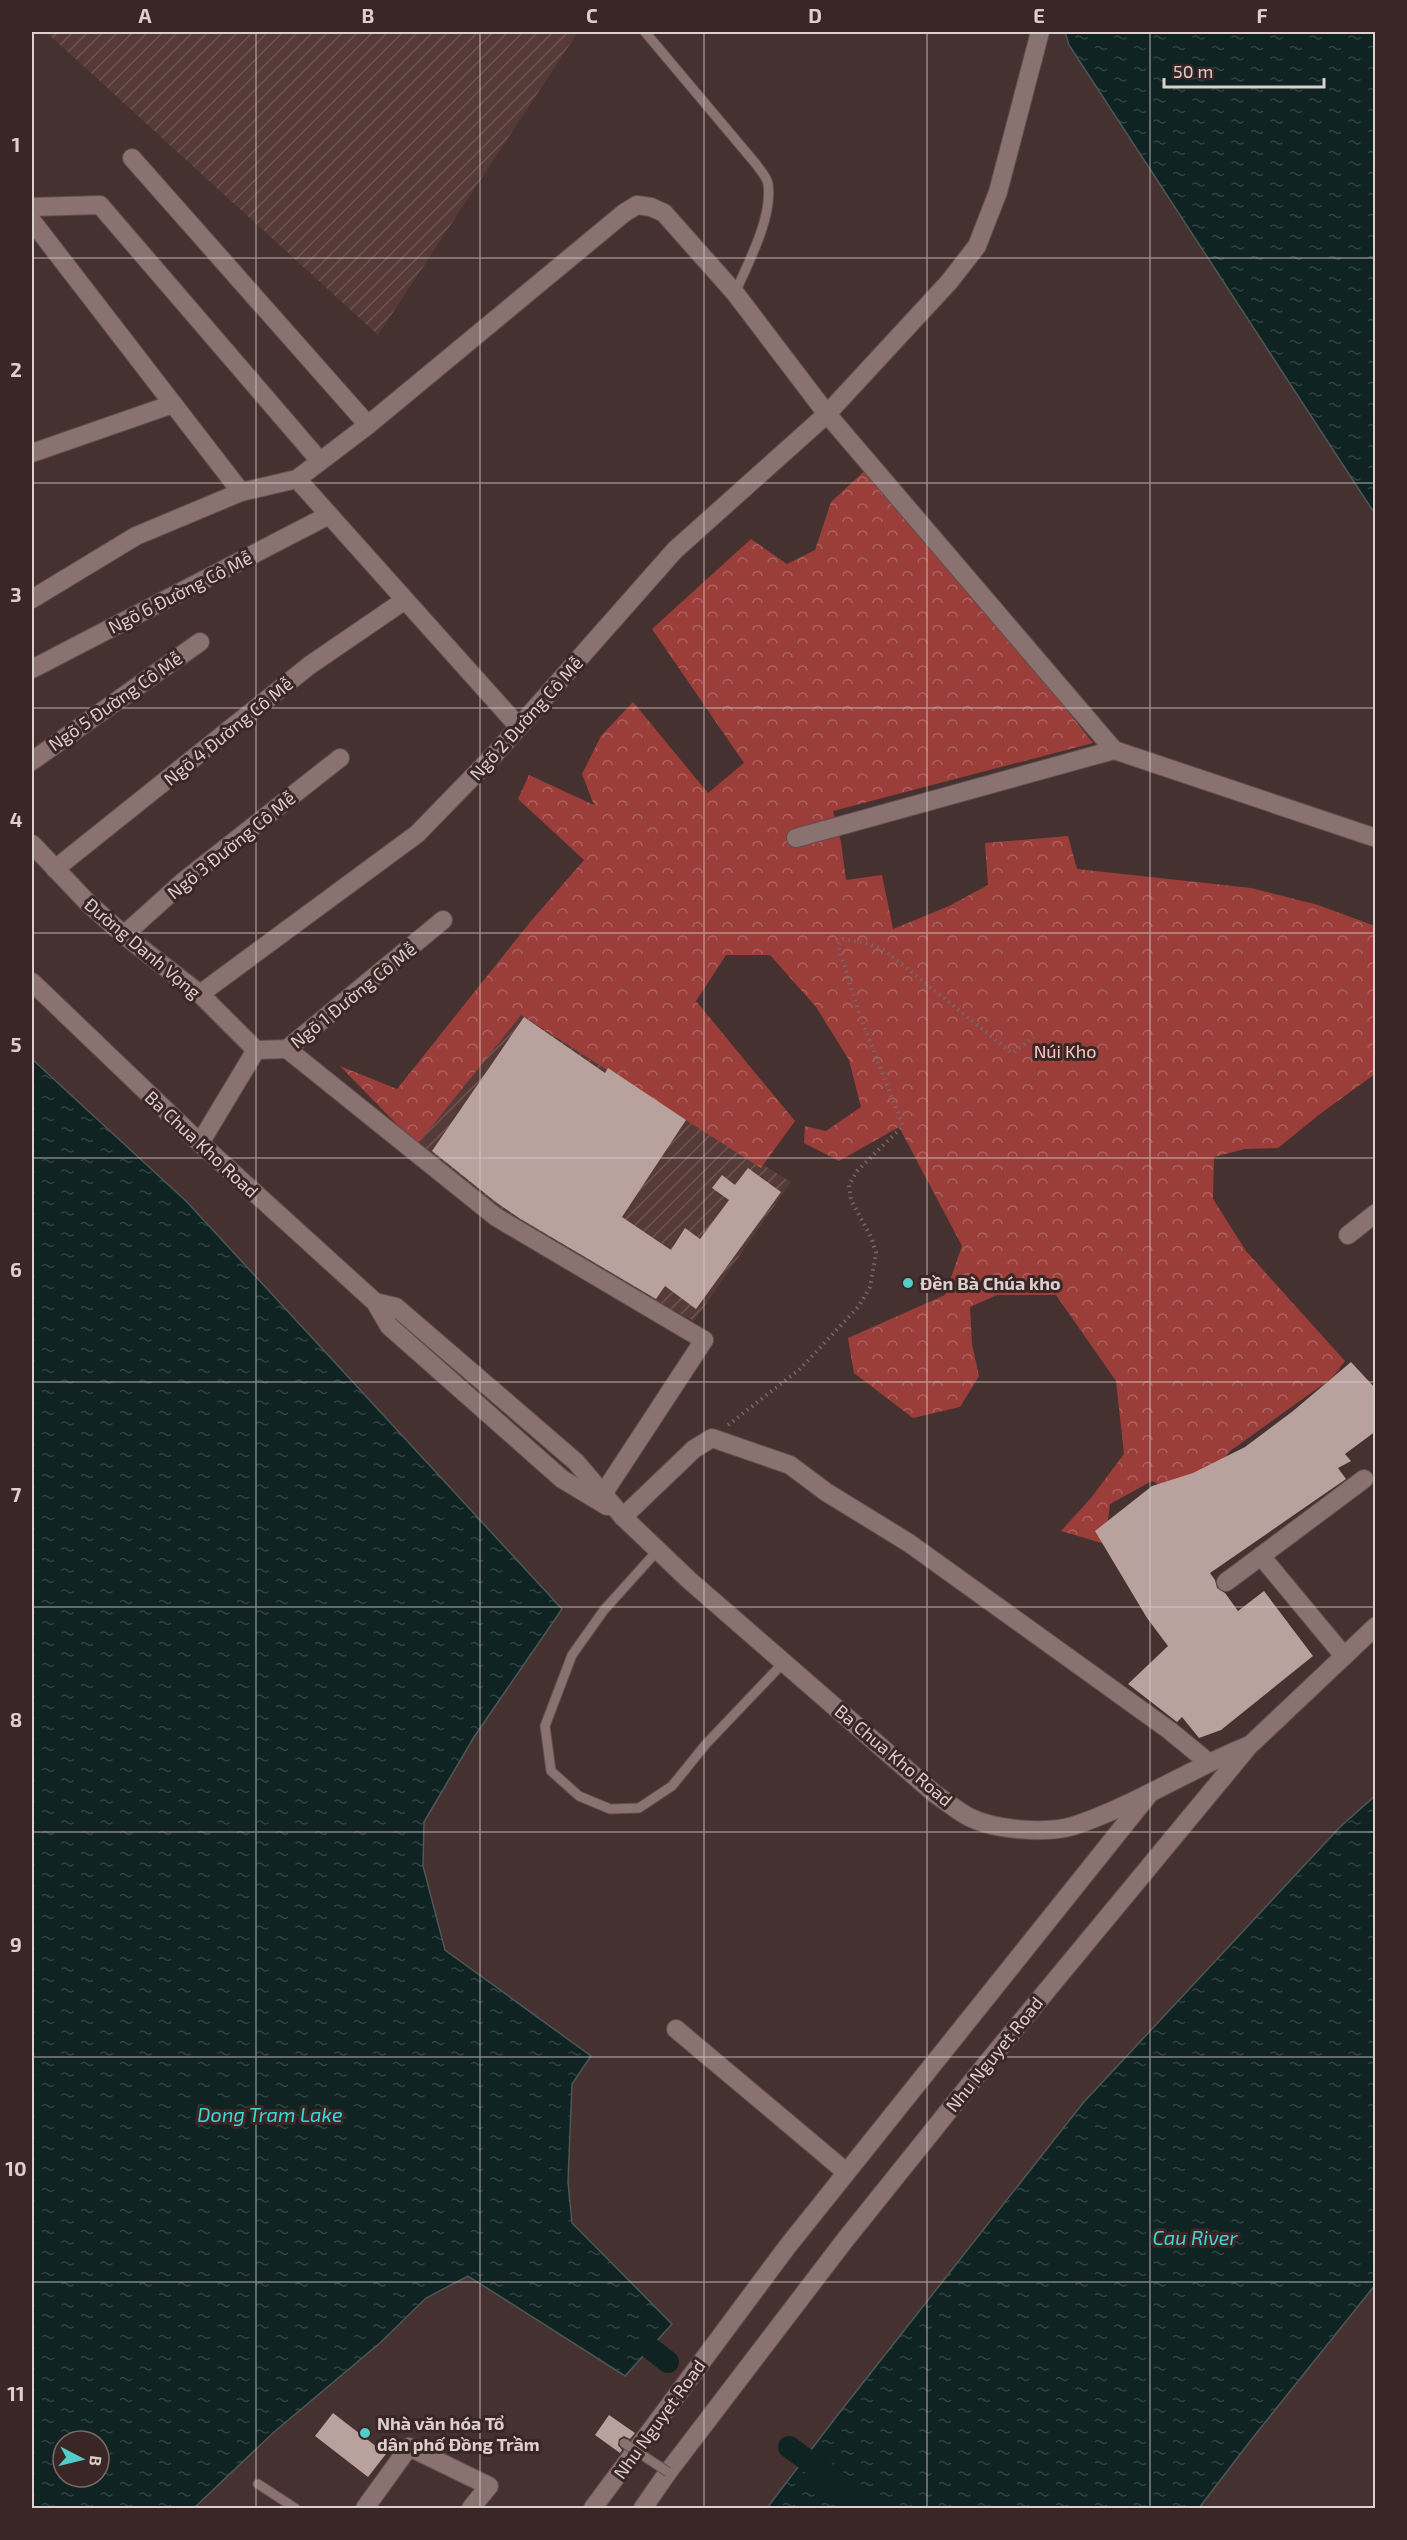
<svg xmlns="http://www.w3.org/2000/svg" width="1407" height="2540" viewBox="0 0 1407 2540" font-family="'Exo 2',sans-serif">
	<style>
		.industrial { fill: url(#industrial-furrows) }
		.forest { fill: url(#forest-crowns) }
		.water { fill: url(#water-ripples); stroke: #4d5756; stroke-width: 1.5; fill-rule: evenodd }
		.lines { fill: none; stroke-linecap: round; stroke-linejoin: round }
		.canal { stroke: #102323; stroke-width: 22 }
		.building { fill: #b9a19e }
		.lane-casing { stroke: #5f4f4e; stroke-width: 11 }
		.street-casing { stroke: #5f4f4e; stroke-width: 20 }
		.secondary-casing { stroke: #5f4f4e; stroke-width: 20 }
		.path { stroke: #786765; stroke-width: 4; stroke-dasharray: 1.5 4.5; stroke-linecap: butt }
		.lane { stroke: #89726f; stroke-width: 9 }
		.street { stroke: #89726f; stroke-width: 18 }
		.secondary { stroke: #89726f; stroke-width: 18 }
		.lane-bridge-casing { stroke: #5f4f4e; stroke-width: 11; stroke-linecap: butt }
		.lane-bridge { stroke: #89726f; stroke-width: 9 }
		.grid { fill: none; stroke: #dccfcd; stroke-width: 1.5; stroke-opacity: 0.55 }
		.poi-dot { fill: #53cdca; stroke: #3a2725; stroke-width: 2 }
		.labels { text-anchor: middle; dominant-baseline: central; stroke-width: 6; stroke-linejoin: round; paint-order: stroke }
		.street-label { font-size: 18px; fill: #dccfcd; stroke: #3a2725 }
		.park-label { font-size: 18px; fill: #fdc7c2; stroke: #3a2725 }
		.poi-label { font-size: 18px; font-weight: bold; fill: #dccfcd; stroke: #3a2725; text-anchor: start }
		.water-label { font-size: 20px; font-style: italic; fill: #3cd8d5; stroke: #3a2725 }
		.neatline { fill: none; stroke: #dccfcd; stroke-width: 2 }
		.grid-label { font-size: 20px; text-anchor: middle; font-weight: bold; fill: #dccfcd }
	</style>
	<defs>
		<pattern id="industrial-furrows" width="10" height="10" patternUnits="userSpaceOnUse" patternTransform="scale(1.5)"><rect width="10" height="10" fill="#553a37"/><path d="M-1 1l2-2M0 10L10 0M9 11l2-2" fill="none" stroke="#6d5553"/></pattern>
		<pattern id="forest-crowns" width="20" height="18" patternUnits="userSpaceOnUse" patternTransform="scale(1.5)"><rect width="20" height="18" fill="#9b3e3a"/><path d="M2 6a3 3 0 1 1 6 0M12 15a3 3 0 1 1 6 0" fill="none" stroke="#ad625e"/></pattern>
		<pattern id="water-ripples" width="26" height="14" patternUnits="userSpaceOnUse" patternTransform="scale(1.5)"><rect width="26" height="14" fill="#102323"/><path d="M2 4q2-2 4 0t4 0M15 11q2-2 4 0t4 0" fill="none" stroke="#324242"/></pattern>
	</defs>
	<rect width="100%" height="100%" fill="#45312f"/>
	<g class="industrial">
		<polygon points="46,32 578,32 378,335"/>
		<polygon points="521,1014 791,1182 694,1321 511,1224 417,1145"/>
	</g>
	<polygon class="forest" points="872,464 1093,743 833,811 841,842 846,880 882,875 893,929 949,906 988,885 985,843 1068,836 1077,869 1251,888 1318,905 1375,926 1375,1074 1320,1114 1278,1148 1245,1149 1214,1157 1213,1199 1246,1251 1345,1361 1332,1378 1230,1451 1207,1481 1178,1495 1152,1481 1110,1504 1105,1544 1061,1531 1091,1498 1124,1454 1116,1381 1056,1295 997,1295 970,1307 972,1344 979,1376 960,1407 913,1418 854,1373 848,1338 945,1295 962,1246 899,1127 839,1161 804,1143 805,1126 826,1131 861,1107 849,1060 816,1007 770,955 726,955 696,1001 795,1121 761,1168 521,1015 417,1145 340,1066 397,1089 531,921 584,860 518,799 529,775 594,805 582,774 601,736 633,702 708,793 744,763 652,629 751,539 787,564 815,550 831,502"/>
	<g class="water">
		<polygon points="1065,32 1375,32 1375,514 1069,45"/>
		<path d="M32 1059 187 1202 562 1609 474 1737 424 1822 423 1866 445 1950 591 2056 572 2084 568 2182 572 2223 672 2324 625 2376 468 2276 426 2298 381 2342 274 2432 194 2508H32ZM63 2441H99V2477H63Z"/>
		<polygon points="1375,1796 1375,2285 1251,2440 1199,2508 767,2508 836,2417 1083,2103 1340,1827"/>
	</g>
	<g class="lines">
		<g class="canal">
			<polyline points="650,2348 668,2362"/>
			<polyline points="789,2447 874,2508"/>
		</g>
	</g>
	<g class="building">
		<polygon points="524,1017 605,1073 608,1068 686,1120 622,1217 671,1250 685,1228 700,1239 729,1200 712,1188 722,1175 735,1185 748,1168 781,1192 696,1309 665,1286 656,1299 519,1218 497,1203 432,1151"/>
		<polygon points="1351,1362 1376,1389 1376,1431 1345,1454 1351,1461 1338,1468 1346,1479 1210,1573 1215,1580 1217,1588 1225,1593 1238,1611 1264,1591 1313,1656 1221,1730 1199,1738 1182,1717 1177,1722 1128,1684 1168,1646 1147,1618 1095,1531 1152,1486 1193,1473 1245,1447 1293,1411"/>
		<polygon points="333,2413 386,2454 368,2477 315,2436"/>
		<polygon points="609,2415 635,2433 630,2439 624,2436 619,2439 618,2445 622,2450 620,2453 595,2435"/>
	</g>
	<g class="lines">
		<g class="lane-casing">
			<g id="lane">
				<path d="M645 32 756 164C760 170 767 177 768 184 773 217 748 263 735 293"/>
				<polyline points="658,1550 604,1610 572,1655 545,1726 551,1771 579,1796 610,1809 639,1808 672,1786 706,1744 785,1661"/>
				<polyline points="258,2484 295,2508"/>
			</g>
		</g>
		<g class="street-casing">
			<g id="street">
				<polyline points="132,158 368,425"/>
				<polyline points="32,207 100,205 320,461"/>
				<polyline points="32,221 241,492 297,479 368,425 624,213 637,205 651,207 664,213 735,293 827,414 1114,750 1376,838"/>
				<polyline points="32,453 173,404"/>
				<polyline points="297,479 519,727"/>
				<polyline points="32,599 136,536 241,492"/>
				<polyline points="32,669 329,515"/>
				<polyline points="32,761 200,642"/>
				<polyline points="796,838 1114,750"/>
				<polyline points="55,869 310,665 405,600"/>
				<polyline points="124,935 185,880 340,758"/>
				<polyline points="200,994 417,834 494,755 675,550 827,414 949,282 977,246 998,192 1040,32"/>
				<polyline points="200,1143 256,1050 287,1049 443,920"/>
				<polyline points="1348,1235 1376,1213"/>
				<polyline points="603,1494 704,1340"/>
				<polyline points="623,1517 694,1449 712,1438 790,1465 826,1492 909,1543 1169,1730 1208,1762"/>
				<polyline points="1226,1582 1261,1556"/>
				<polyline points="1344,1656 1261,1556 1364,1479"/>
				<polyline points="676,2029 846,2172"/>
				<polyline points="365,2508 409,2447 489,2486 471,2508"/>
				<polyline points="593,2508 787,2247 1150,1793"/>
			</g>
		</g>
		<g class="secondary-casing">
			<g id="secondary">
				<polyline points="32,844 88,903 124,935 200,994 256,1050"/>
				<polyline points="32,982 200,1143 375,1302 389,1326 562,1479 607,1506"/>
				<polyline points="287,1049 496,1217 704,1340"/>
				<path d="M375 1302 396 1307 576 1462 623 1517 689 1580 935 1794C946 1801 957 1811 969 1817 995 1830 1045 1834 1073 1826 1134 1806 1188 1770 1247 1746"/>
				<polyline points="643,2508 668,2472 845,2240 991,2058 1249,1746 1376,1626"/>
			</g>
		</g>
		<polyline class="path" points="728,1425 800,1369 859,1306 870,1287 876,1253 871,1237 851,1200 849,1185 857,1171 903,1126 859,1013 838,945 843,939 863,942 884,950 1012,1053 1034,1037"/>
		<use href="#lane" class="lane"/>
		<use href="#street" class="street"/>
		<use href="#secondary" class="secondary"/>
		<g class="lane-bridge-casing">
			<polyline id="lane-bridge" points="624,2443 668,2472"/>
		</g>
		<use href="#lane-bridge" class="lane-bridge"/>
	</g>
	<path class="grid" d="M256 32V2508M480 32V2508M704 32V2508M927 32V2508M1150 32V2508M32 258H1376M32 483H1376M32 708H1376M32 933H1376M32 1158H1376M32 1382H1376M32 1607H1376M32 1832H1376M32 2057H1376M32 2282H1376"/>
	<g class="poi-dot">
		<circle cx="908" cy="1283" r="6"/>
		<circle cx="365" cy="2433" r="6"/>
	</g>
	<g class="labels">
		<g class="street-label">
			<text transform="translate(180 592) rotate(-27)">Ngõ 6 Đường Cô Mễ</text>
			<text transform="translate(115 701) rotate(-35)">Ngõ 5 Đường Cô Mễ</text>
			<text transform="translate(526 718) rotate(-48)">Ngõ 2 Đường Cô Mễ</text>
			<text transform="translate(228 731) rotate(-39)">Ngõ 4 Đường Cô Mễ</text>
			<text transform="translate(231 845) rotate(-39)">Ngõ 3 Đường Cô Mễ</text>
			<text transform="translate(143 948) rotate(40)">Đường Danh Vọng</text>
			<text transform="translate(353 995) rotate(-39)">Ngõ 1 Đường Cô Mễ</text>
			<text transform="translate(202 1144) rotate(43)">Ba Chua Kho Road</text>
			<text transform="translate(894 1755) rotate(40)">Ba Chua Kho Road</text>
			<text transform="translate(994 2054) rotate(-51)">Nhu Nguyet Road</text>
			<text transform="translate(659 2419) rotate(-54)">Nhu Nguyet Road</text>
		</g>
		<g class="park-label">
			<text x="1065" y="1051">Núi Kho</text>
		</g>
		<g class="poi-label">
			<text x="920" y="1283">Đền Bà Chúa kho</text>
			<text x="377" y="2423">Nhà văn hóa Tổ<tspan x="377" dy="21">dân phố Đồng Trầm</tspan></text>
		</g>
		<g class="water-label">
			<text x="270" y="2114">Dong Tram Lake</text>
			<text x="1195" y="2237">Cau River</text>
		</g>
	</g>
	<rect width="1407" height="2540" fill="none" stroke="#3a2725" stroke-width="66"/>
	<g transform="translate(81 2459) rotate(97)"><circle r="28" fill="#3a2725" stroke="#7b6a68" stroke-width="1.5"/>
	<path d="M0-4.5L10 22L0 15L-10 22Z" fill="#53cdca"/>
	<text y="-9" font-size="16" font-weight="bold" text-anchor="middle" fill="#dccfcd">B</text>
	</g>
	<path d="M1164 78v9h160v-9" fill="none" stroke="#dccfcd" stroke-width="3"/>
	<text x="1173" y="78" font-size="18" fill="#dccfcd" stroke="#3a2725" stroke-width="4.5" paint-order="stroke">50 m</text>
	<rect x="33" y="33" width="1341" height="2474" class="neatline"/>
	<g class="grid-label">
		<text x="145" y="23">A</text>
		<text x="368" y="23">B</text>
		<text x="592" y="23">C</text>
		<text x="815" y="23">D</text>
		<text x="1039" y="23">E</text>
		<text x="1262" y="23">F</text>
		<text x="16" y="152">1</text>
		<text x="16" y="377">2</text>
		<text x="16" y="602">3</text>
		<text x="16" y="827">4</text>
		<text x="16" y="1052">5</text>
		<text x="16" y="1277">6</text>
		<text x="16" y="1502">7</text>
		<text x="16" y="1727">8</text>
		<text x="16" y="1952">9</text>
		<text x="16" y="2176">10</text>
		<text x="16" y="2401">11</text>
	</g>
</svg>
